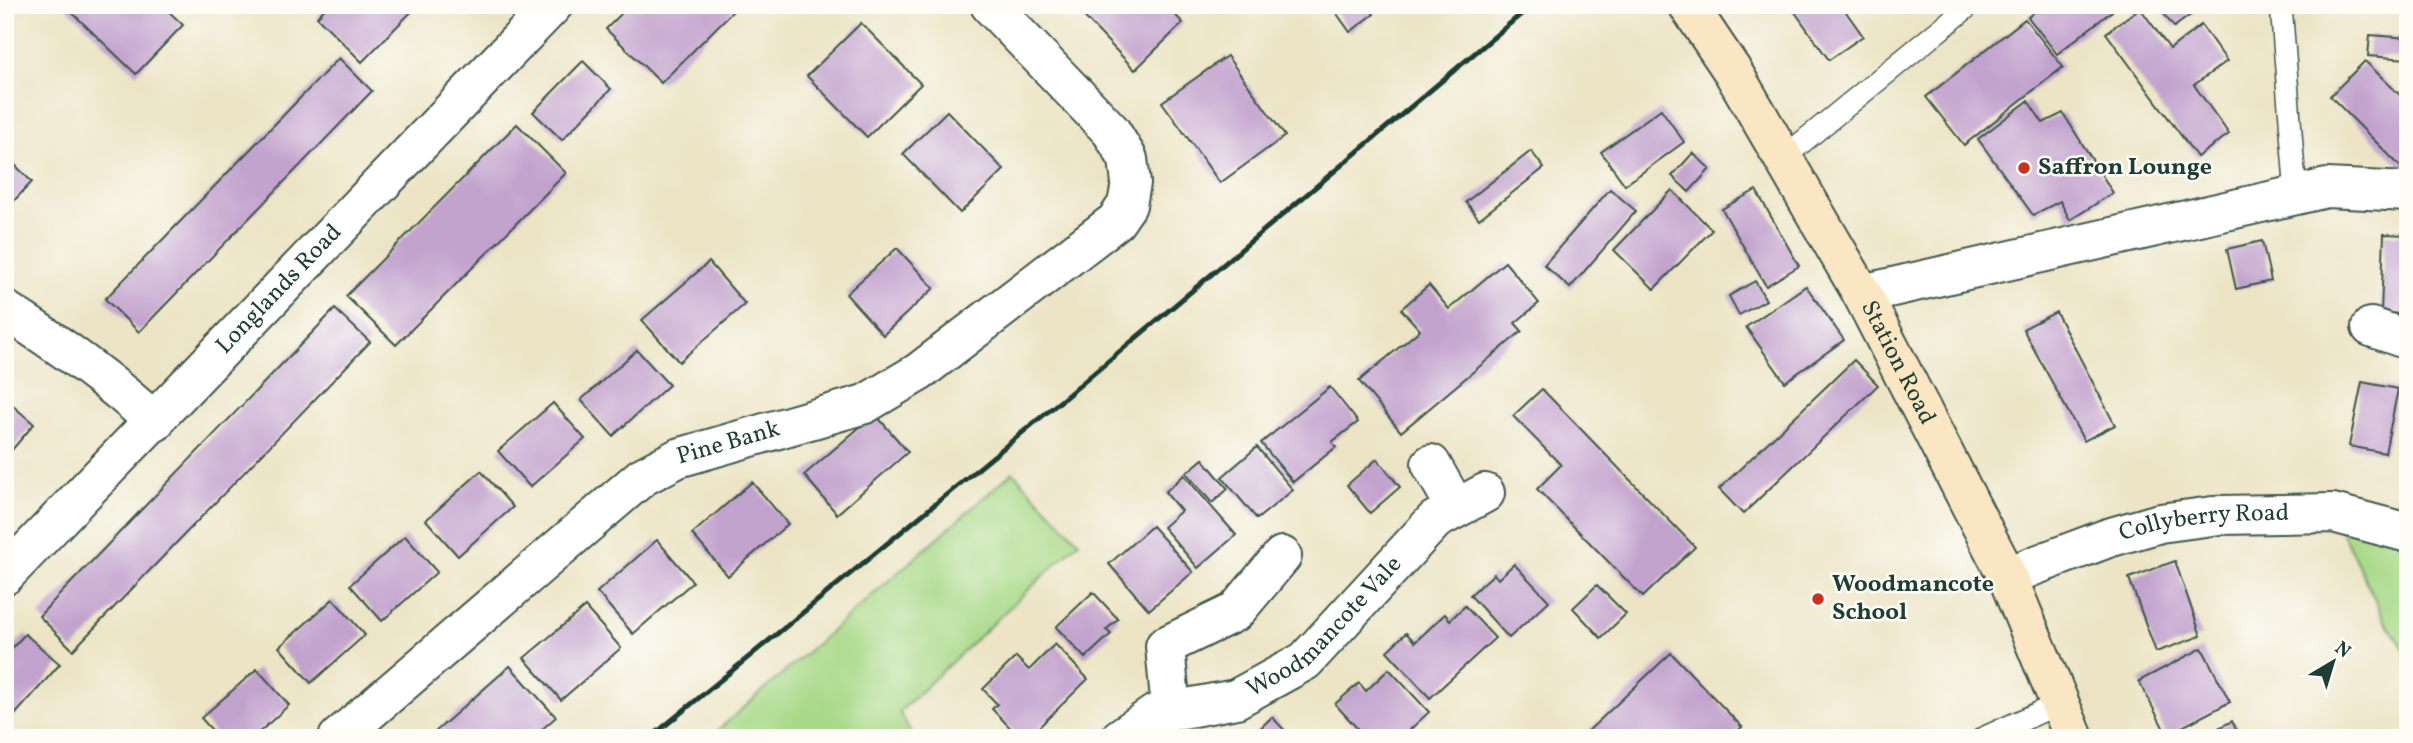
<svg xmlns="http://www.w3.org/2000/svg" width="2413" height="743" viewBox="0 0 2413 743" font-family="Vollkorn,serif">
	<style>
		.green { fill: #a8d988; stroke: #648b5e; stroke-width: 2 }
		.building { fill: #c2a3ce }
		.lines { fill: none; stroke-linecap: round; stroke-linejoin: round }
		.lane-casing { stroke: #3e564a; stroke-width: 24 }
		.street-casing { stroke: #3e564a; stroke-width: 42 }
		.secondary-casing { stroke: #3e564a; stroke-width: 42 }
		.lane { stroke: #fff; stroke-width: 21 }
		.street { stroke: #fff; stroke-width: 38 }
		.secondary { stroke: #fbe6c4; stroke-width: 38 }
		.rail { stroke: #1f3d34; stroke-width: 5 }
		.poi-dot { fill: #c8321e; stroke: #fdfcf7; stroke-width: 2.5 }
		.labels { text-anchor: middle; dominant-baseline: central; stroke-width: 5; stroke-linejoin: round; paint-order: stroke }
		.poi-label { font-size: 24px; font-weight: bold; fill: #1f3d34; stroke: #fdfcf7; text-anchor: start }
		.street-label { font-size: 24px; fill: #1f3d34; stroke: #fdfcf7 }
	</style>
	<rect width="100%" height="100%" fill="#fdfcf7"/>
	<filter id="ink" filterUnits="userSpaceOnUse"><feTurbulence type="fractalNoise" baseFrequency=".0143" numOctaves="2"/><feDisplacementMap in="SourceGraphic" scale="14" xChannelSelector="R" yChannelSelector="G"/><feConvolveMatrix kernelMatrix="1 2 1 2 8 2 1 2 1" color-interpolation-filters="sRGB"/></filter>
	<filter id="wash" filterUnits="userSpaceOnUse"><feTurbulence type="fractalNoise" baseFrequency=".00686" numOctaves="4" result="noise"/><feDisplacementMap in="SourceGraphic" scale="28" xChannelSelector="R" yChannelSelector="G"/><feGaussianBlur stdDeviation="1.57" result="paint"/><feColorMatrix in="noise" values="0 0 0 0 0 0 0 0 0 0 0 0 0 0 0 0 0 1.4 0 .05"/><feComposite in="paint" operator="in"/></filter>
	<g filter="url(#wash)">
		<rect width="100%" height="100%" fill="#ece4c5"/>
		<g class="green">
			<polygon points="1013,472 1079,542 899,712 914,738 709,738"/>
			<polygon points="2333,513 2408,534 2408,655 2384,619"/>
		</g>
		<g id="blocks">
			<g class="building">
				<polygon points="64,5 162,5 183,25 136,74"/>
				<polygon points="328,5 418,5 362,62 317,17"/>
				<polygon points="630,5 727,5 733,11 661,83 606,29"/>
				<polygon points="1073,5 1166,5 1183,23 1135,70"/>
				<polygon points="1343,5 1368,5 1374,14 1350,32 1335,11"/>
				<polygon points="1790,5 1841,5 1863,36 1829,60"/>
				<polygon points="2043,5 2108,5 2112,11 2057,54 2028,17"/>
				<polygon points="2157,5 2204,5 2174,27"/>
				<polygon points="2140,8 2170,49 2201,25 2227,61 2194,85 2229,134 2197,157 2106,33"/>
				<polygon points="2025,19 2063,67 1964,145 1926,97"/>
				<polygon points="861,23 921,84 867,137 807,76"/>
				<polygon points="2370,35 2408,38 2408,59 2368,56"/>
				<polygon points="1227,56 1285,136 1220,183 1162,102"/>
				<polygon points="339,58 372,91 139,332 105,299"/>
				<polygon points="583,61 611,89 562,140 533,112"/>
				<polygon points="2365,61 2408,103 2408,174 2330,96"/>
				<polygon points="2028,101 2043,123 2063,113 2113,193 2070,220 2060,201 2033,215 1978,139"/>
				<polygon points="1661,109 1684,142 1625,185 1601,152"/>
				<polygon points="947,111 1004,170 960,213 903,154"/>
				<polygon points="517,124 566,173 396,345 346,296"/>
				<polygon points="1531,151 1544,168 1479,219 1466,202"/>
				<polygon points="1693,153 1710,169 1689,192 1672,176"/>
				<polygon points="5,155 32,182 5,210"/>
				<polygon points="1610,189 1636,211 1570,288 1544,265"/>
				<polygon points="1672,190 1712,230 1654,289 1614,250"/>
				<polygon points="1756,190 1799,266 1766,286 1722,209"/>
				<polygon points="2384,234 2408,235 2408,314 2381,313"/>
				<polygon points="2262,241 2271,281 2236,289 2227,249"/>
				<polygon points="897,248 934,288 883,335 846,294"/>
				<polygon points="709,262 745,304 679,362 642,320"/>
				<polygon points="1505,262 1539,303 1515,323 1522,331 1401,432 1359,381 1420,330 1401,309 1429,285 1449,309"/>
				<polygon points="1755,281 1766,300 1739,315 1729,296"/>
				<polygon points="1806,286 1844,340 1785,382 1746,327"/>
				<polygon points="335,309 370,342 73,650 39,616"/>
				<polygon points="2056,312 2115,425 2084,441 2023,329"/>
				<polygon points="637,350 669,385 613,436 581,400"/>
				<polygon points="1854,360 1878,385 1743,514 1719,489"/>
				<polygon points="2362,382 2398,389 2385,453 2349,446"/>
				<polygon points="1330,387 1358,422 1332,442 1336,447 1293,482 1261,443"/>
				<polygon points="1542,389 1695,547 1643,597 1537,489 1561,465 1513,416"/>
				<polygon points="5,399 34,424 5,458"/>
				<polygon points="553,403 585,439 530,487 498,451"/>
				<polygon points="875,414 908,452 837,514 804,475"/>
				<polygon points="1257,447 1293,490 1257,519 1222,477"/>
				<polygon points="1203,459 1228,489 1212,503 1186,473"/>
				<polygon points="1377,459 1400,487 1370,513 1347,485"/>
				<polygon points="481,471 513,507 458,556 426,520"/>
				<polygon points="1184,475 1236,535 1198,568 1163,527 1181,511 1165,492"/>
				<polygon points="752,482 788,524 728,576 692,534"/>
				<polygon points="1152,526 1193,572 1149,610 1109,564"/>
				<polygon points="405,536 437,572 382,621 350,585"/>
				<polygon points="657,540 693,582 633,634 597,592"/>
				<polygon points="2175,561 2201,636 2156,652 2129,578"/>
				<polygon points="1514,564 1549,601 1509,638 1470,595 1494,574 1498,579"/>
				<polygon points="1597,585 1626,614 1601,638 1573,608"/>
				<polygon points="1093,592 1118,619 1106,630 1111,634 1085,658 1056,627"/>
				<polygon points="333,599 365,635 311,683 279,647"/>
				<polygon points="1465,606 1495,638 1430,698 1387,651 1406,633 1415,642 1445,614 1450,620"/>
				<polygon points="585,607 621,648 561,700 524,658"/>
				<polygon points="25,634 60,664 13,717 5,710 5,656"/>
				<polygon points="1055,644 1088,679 1028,738 1020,738 992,709 997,704 983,689 1016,657 1029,670"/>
				<polygon points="2202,648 2230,702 2167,735 2139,681"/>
				<polygon points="1671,653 1742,727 1730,738 1591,738 1586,733"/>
				<polygon points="510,666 556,717 532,738 440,738 435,732"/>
				<polygon points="257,669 289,705 253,738 219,738 201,718"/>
				<polygon points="1389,669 1429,712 1401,738 1366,738 1335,704 1359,683 1366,691"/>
				<polygon points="1272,717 1292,738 1250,738"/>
				<polygon points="2232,721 2240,738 2199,738"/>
			</g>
		</g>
	</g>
	<g filter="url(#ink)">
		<use href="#blocks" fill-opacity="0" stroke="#3e564a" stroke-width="2"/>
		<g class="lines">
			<g class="lane-casing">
				<g id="lane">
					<polyline points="2281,5 2296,196"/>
					<polyline points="1783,158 1970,5"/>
					<polyline points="1983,738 2060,703"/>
				</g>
			</g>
			<g class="street-casing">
				<g id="street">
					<polyline points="1862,294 2327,188 2408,192"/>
					<path d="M5 310C59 344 108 379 155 422"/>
					<polyline points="2371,327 2408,340"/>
					<polyline points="1431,464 1456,508"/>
					<path id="s1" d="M5 575 553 5"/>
					<path id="s2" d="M2007 576 2108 538 2160 523 2220 515 2333 513 2408 533"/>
					<polyline points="1171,711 1165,646 1235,612 1282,556"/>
					<path id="s3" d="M338 738 642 477 678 458 865 404 919 372 1116 221 1127 205 1131 183 1128 159 1111 131 990 5"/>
					<path id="s4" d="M1120 738 1155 714 1236 699 1305 661 1435 520 1485 493"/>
				</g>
			</g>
			<g class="secondary-casing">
				<g id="secondary">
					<path id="s5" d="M1688 5 1733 72 1862 294 2007 576 2074 738"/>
				</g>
			</g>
			<use href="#lane" class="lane"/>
			<use href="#street" class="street"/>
			<use href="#secondary" class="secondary"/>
			<polyline class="rail" points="650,738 1068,395 1532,5"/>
		</g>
	</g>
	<g class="poi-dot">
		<circle cx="2024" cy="168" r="7"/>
		<circle cx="1818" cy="599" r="7"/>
	</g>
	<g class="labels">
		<g class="poi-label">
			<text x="2038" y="168">Saffron Lounge</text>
			<text x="1832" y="585">Woodmancote<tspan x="1832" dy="28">School</tspan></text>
		</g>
		<g class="street-label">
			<text stroke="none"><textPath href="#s1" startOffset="396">Longlands Road</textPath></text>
			<text stroke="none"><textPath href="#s5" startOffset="415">Station Road</textPath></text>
			<text stroke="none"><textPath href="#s3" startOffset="494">Pine Bank</textPath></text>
			<text stroke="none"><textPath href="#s2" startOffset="206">Collyberry Road</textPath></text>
			<text stroke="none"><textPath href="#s4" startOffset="240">Woodmancote Vale</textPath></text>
		</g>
	</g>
	<rect width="2413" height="743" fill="none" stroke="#fdfcf7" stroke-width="28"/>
	<g transform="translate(2333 662) rotate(38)" stroke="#fdfcf7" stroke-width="5" paint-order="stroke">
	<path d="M0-5L12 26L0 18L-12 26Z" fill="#1f3d34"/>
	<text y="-10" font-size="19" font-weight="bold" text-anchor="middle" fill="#1f3d34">N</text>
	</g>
</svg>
